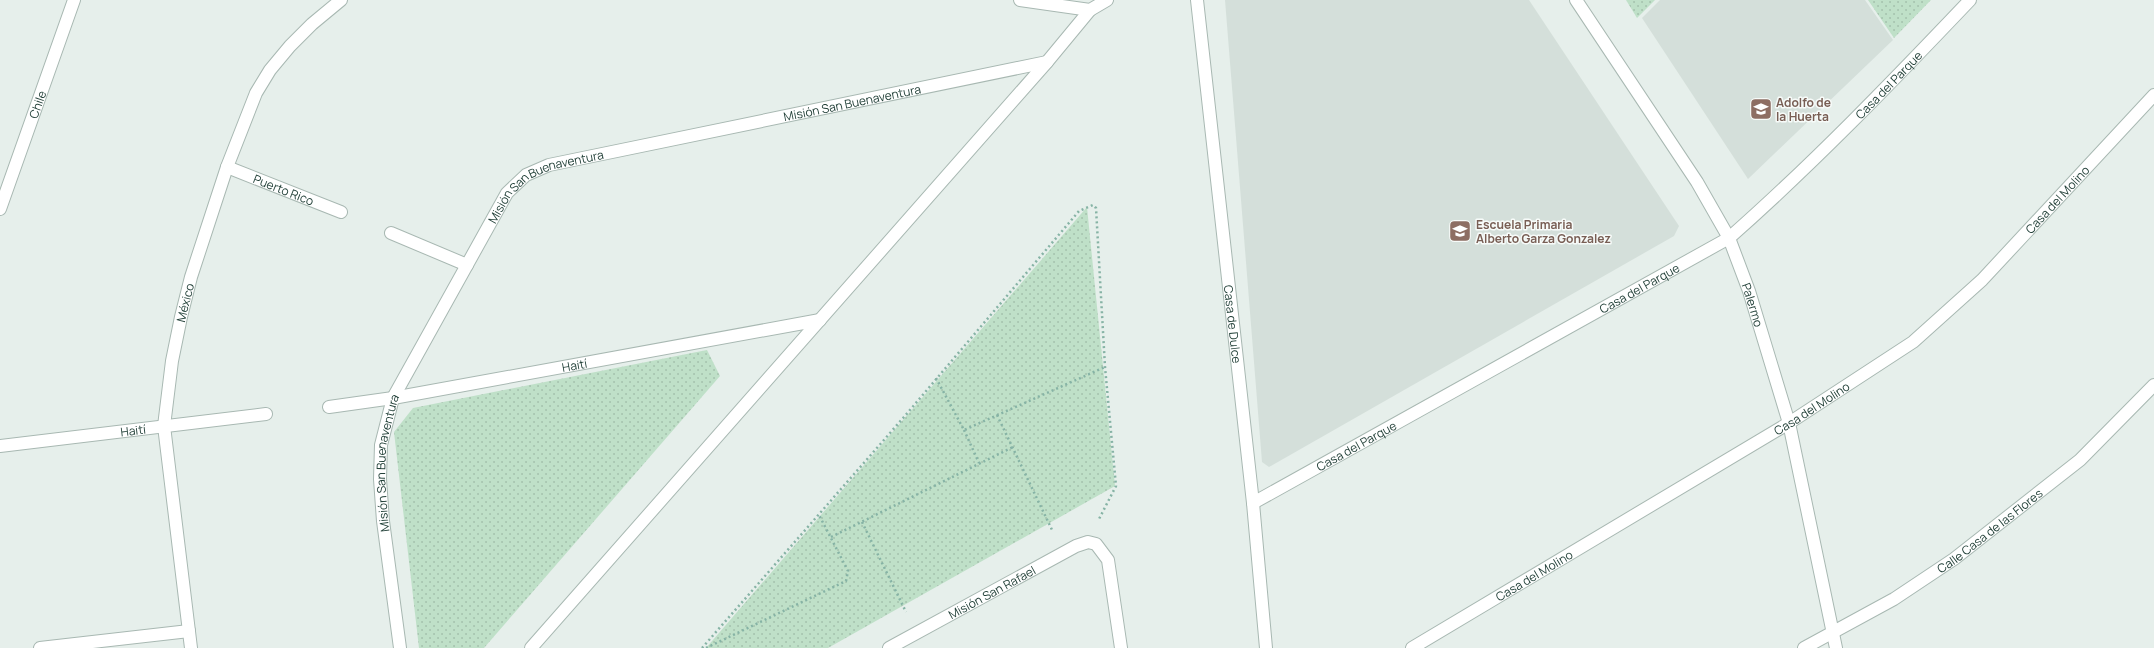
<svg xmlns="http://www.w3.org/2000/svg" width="2154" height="648" viewBox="0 0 2154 648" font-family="Manrope,sans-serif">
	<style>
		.built { fill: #d4dfda }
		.park { fill: url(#park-dots) }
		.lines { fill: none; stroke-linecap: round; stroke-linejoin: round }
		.minor-casing { stroke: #a8b8b2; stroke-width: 14 }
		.path { stroke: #86b3a5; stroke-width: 2.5; stroke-dasharray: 2 3; stroke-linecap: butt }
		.minor { stroke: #fff; stroke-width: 12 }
		.labels { text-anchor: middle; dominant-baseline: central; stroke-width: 3; stroke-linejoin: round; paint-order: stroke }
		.street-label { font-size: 12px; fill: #24423a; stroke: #f7fbf9 }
		.education-label { font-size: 12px; font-weight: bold; fill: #785e54; stroke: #f7fbf9; text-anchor: start }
	</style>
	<defs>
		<pattern id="park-dots" width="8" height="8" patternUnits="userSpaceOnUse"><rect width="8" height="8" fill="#bfe0c8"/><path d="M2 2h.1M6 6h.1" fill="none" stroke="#a4c1ad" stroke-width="1.8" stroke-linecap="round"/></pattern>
	</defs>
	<rect width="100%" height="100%" fill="#e6efeb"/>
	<g class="built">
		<polygon points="1225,0 1529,0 1679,226 1674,236 1269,467 1262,462"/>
		<polygon points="1660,0 1865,0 1893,40 1748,179 1642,18"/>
	</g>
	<g class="park">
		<polygon points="1626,0 1655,0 1637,18"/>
		<polygon points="1868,0 1931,0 1894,38"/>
		<polygon points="1087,207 1115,486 828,648 706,648"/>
		<polygon points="707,350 720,376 484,648 419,648 394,432 413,408"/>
	</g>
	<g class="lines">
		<g class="minor-casing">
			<g id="minor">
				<polyline points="1020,0 1090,10 1107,0"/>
				<path id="s1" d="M1197 0 1253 503 1266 648"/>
				<path id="s2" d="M1576 0 1697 182 1729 238 1749 291 1789 423 1836 648"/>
				<path id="s3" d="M227 167 341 212"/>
				<path id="s4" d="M0 209 74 0"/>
				<polyline points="391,233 467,265"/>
				<path id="s5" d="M329 407 393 398 820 320"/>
				<path id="s6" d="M0 446 266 414"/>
				<path id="s7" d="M1253 503 1729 238C1814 163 1892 82 1970 0"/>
				<polyline points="40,648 189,631"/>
				<path id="s8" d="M191 648 164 426 172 361 181 317 191 277 227 167 256 93 270 70 290 46 312 24 341 0"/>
				<path id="s9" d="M400 648 383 521 380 479 381 445 393 398 507 193 526 175 549 165 1047 62"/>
				<polyline points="531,648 1047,62 1090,10"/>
				<path id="s10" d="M889 648 1076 546 1088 542 1096 544 1108 560 1121 648"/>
				<path id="s11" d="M1412 648 1789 423 1913 342 1982 280 2154 95"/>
				<path id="s12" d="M1804 648 1894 599 1954 559 2080 460 2154 385"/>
			</g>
		</g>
		<g class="path">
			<polyline points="936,378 964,430 1105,367"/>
			<polyline points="997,415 1053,532"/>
			<polyline points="964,430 979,463"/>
			<polyline points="862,522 906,612"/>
			<polyline points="831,537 1013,447"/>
			<polyline points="702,648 904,417 1068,224 1079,211 1093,205 1096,208 1105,367 1116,486 1098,521"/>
			<polyline points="706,648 846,581 848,571 819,515"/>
		</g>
		<use href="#minor" class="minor"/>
	</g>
	<defs>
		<g id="school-square" transform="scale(1.15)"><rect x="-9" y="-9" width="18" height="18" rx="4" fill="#8d6e63" stroke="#f7fbf9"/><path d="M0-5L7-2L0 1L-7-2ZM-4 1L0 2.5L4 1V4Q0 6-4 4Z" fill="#fff"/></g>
	</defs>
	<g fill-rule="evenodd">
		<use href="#school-square" x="1761" y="109"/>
		<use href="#school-square" x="1460" y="231"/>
	</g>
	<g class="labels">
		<g class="street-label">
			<text stroke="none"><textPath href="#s7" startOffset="766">Casa del Parque</textPath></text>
			<text stroke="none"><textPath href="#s9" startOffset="848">Misión San Buenaventura</textPath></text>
			<text stroke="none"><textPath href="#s4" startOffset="111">Chile</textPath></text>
			<text stroke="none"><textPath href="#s3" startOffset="61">Puerto Rico</textPath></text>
			<text stroke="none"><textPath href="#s9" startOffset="524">Misión San Buenaventura</textPath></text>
			<text stroke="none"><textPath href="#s11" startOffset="790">Casa del Molino</textPath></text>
			<text stroke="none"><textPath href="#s7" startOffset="442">Casa del Parque</textPath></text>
			<text stroke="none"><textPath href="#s8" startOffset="349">México</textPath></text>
			<text stroke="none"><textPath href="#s2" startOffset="354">Palermo</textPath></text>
			<text stroke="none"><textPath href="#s1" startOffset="326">Casa de Dulce</textPath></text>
			<text stroke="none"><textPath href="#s5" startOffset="249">Haití</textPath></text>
			<text stroke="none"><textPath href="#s11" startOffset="466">Casa del Molino</textPath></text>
			<text stroke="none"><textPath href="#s6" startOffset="134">Haití</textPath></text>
			<text stroke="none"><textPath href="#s7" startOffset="118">Casa del Parque</textPath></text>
			<text stroke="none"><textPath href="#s9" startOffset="187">Misión San Buenaventura</textPath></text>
			<text stroke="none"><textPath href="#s12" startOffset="220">Calle Casa de las Flores</textPath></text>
			<text stroke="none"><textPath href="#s11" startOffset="142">Casa del Molino</textPath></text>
			<text stroke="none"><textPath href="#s10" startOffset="117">Misión San Rafael</textPath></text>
		</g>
		<g class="education-label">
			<text x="1776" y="102">Adolfo de<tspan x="1776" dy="14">la Huerta</tspan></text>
			<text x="1476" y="224">Escuela Primaria<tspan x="1476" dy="14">Alberto Garza Gonzalez</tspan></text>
		</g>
	</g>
</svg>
